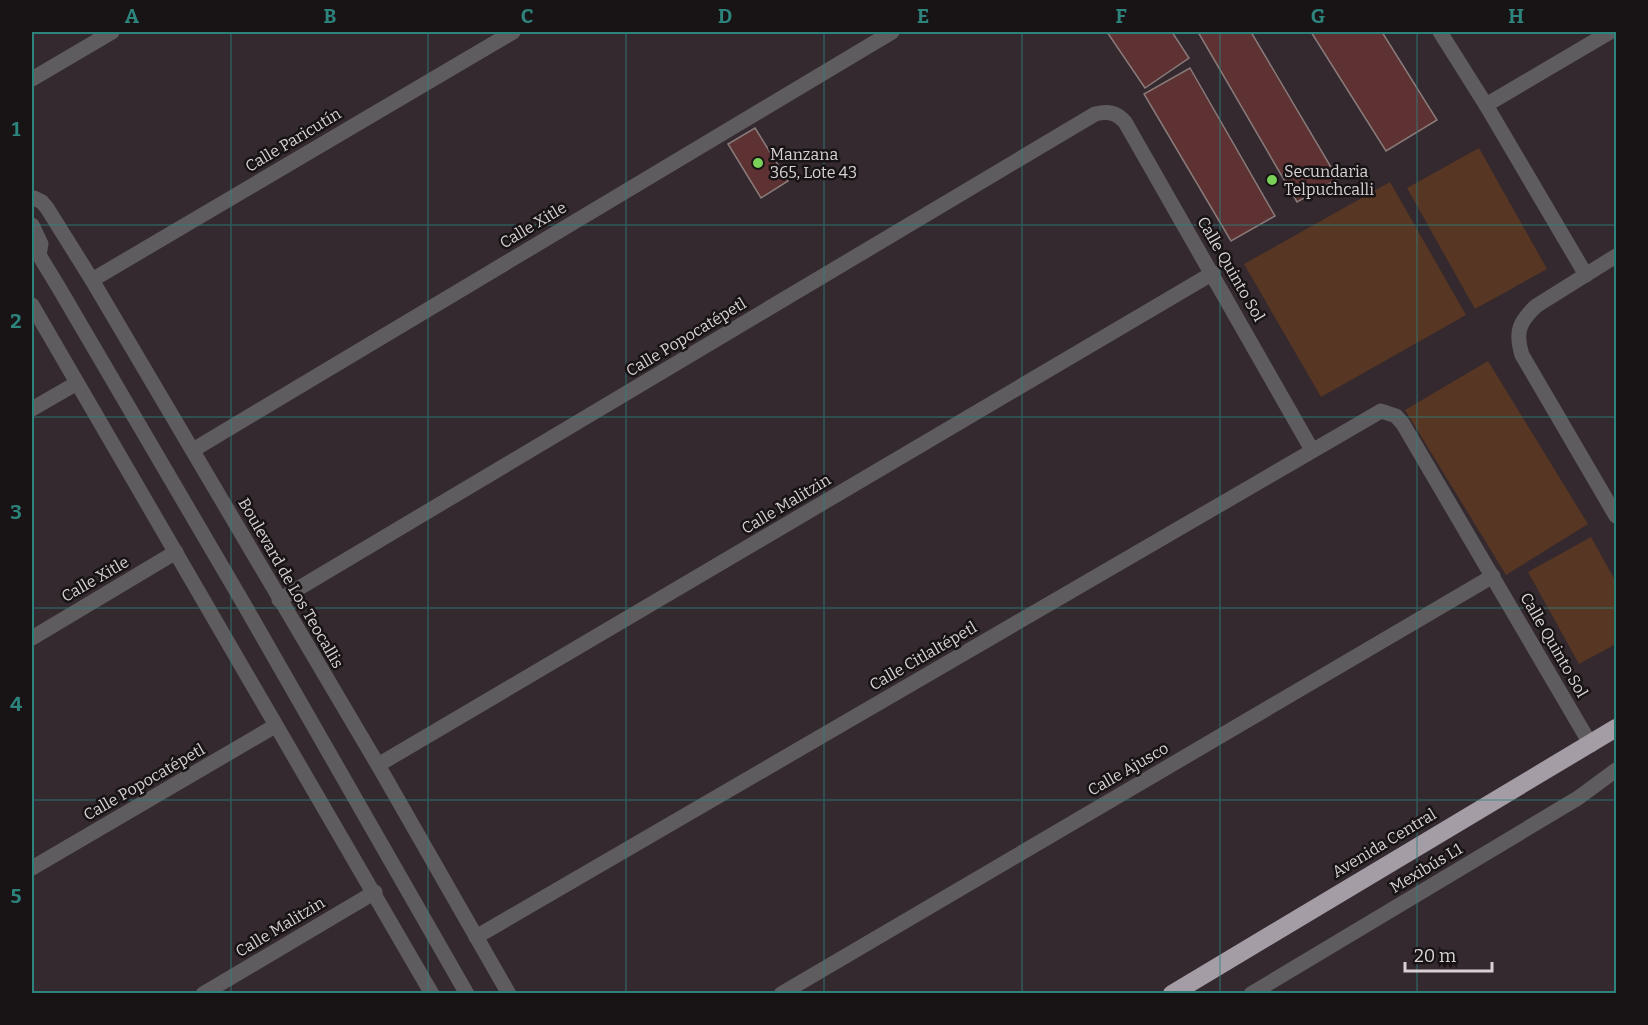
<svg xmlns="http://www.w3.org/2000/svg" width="1648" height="1025" viewBox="0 0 1648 1025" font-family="Bitter,serif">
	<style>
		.green { fill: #573623 }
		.building { fill: #5e3232; stroke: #897b7b; stroke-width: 1.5 }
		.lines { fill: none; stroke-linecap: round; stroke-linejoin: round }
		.minor { stroke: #5f5c60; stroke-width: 15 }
		.highway { stroke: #a59da6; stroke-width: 18 }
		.grid { fill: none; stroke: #2d847d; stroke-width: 1.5; stroke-opacity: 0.55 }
		.poi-dot { fill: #79d157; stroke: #181315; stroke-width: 2 }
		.labels { text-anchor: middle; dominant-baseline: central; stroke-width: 5; stroke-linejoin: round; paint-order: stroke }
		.street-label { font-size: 16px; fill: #d7d1d3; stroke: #181315 }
		.poi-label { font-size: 16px; fill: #d7d1d3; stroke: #181315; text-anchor: start }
		.neatline { fill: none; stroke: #2d847d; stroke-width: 2 }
		.grid-label { font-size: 20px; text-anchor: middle; font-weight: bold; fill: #2d847d }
	</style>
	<rect width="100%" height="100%" fill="#33292e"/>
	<g class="green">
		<polygon points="1479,148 1547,269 1475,309 1407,188"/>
		<polygon points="1390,182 1466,315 1321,397 1244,264"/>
		<polygon points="1488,361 1588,524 1506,575 1405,410"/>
		<polygon points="1591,537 1616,582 1616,644 1579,664 1528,572"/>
	</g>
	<g class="building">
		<polygon points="1107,32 1172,32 1189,58 1145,88"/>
		<polygon points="1198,32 1251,32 1338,179 1297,202"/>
		<polygon points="1311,32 1382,32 1437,120 1386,151"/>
		<polygon points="1190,68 1275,216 1231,241 1144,94"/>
		<polygon points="755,128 788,181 761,198 728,144"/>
	</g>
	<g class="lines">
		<g class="minor">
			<polyline points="1440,32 1486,105 1586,275"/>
			<polyline points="32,79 112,32"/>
			<polyline points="1486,105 1610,32"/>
			<polyline points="34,198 42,202 47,208 92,280 378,765 509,994"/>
			<polyline points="32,225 41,244 39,255"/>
			<polyline points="32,251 39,255 59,288 245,606 467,994"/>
			<path d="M1616 256 1536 306C1519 322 1515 332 1522 355L1616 516"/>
			<polyline points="92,280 513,32"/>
			<polyline points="32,305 432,994"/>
			<polyline points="32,409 77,383"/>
			<polyline points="193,450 892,32"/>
			<path d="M279 600 1095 114C1108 111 1116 112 1125 122L1312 450"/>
			<polyline points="32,638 176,552"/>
			<polyline points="378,765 1213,273"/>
			<polyline points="32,868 275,726"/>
			<polyline points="476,937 1381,411 1396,416 1403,424 1591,745"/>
			<polyline points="203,994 375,892"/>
			<polyline points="781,994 1493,576"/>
			<polyline points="1251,994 1578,798 1616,770"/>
		</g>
		<polyline class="highway" points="1172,994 1616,728"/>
	</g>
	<path class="grid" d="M231 32V994M428 32V994M626 32V994M824 32V994M1022 32V994M1220 32V994M1417 32V994M32 225H1616M32 417H1616M32 608H1616M32 800H1616"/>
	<g class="poi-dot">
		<circle cx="758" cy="163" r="6"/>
		<circle cx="1272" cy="180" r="6"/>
	</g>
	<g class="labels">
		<g class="street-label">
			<text transform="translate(293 140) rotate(-31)">Calle Paricutín</text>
			<text transform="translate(533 225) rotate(-31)">Calle Xitle</text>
			<text transform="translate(1231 269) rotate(60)">Calle Quinto Sol</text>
			<text transform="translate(686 337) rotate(-31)">Calle Popocatépetl</text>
			<text transform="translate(786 504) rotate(-31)">Calle Malitzin</text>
			<text transform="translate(95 579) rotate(-30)">Calle Xitle</text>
			<text transform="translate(291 583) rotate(60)">Boulevard de Los Teocallis</text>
			<text transform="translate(1554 645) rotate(60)">Calle Quinto Sol</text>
			<text transform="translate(923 656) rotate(-30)">Calle Citlaltépetl</text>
			<text transform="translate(1128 769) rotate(-30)">Calle Ajusco</text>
			<text transform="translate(144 782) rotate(-30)">Calle Popocatépetl</text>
			<text transform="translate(1384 843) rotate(-31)">Avenida Central</text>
			<text transform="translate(1426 868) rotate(-31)">Mexibús L1</text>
			<text transform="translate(280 927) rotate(-31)">Calle Malitzin</text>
		</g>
		<g class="poi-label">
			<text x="770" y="154">Manzana<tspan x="770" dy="18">365, Lote 43</tspan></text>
			<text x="1284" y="171">Secundaria<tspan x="1284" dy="18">Telpuchcalli</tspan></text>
		</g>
	</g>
	<rect width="1648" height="1025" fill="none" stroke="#181315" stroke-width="66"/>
	<path d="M1405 962v9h87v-9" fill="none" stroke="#d7d1d3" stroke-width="3"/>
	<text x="1414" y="962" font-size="18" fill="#d7d1d3" stroke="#181315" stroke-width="4.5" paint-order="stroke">20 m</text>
	<rect x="33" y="33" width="1582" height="959" class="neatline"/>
	<g class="grid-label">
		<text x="132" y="23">A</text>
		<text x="330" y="23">B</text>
		<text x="527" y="23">C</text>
		<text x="725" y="23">D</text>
		<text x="923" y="23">E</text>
		<text x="1121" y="23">F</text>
		<text x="1318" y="23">G</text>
		<text x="1516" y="23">H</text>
		<text x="16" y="136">1</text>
		<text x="16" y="328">2</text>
		<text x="16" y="519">3</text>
		<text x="16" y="711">4</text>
		<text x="16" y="903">5</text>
	</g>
</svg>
